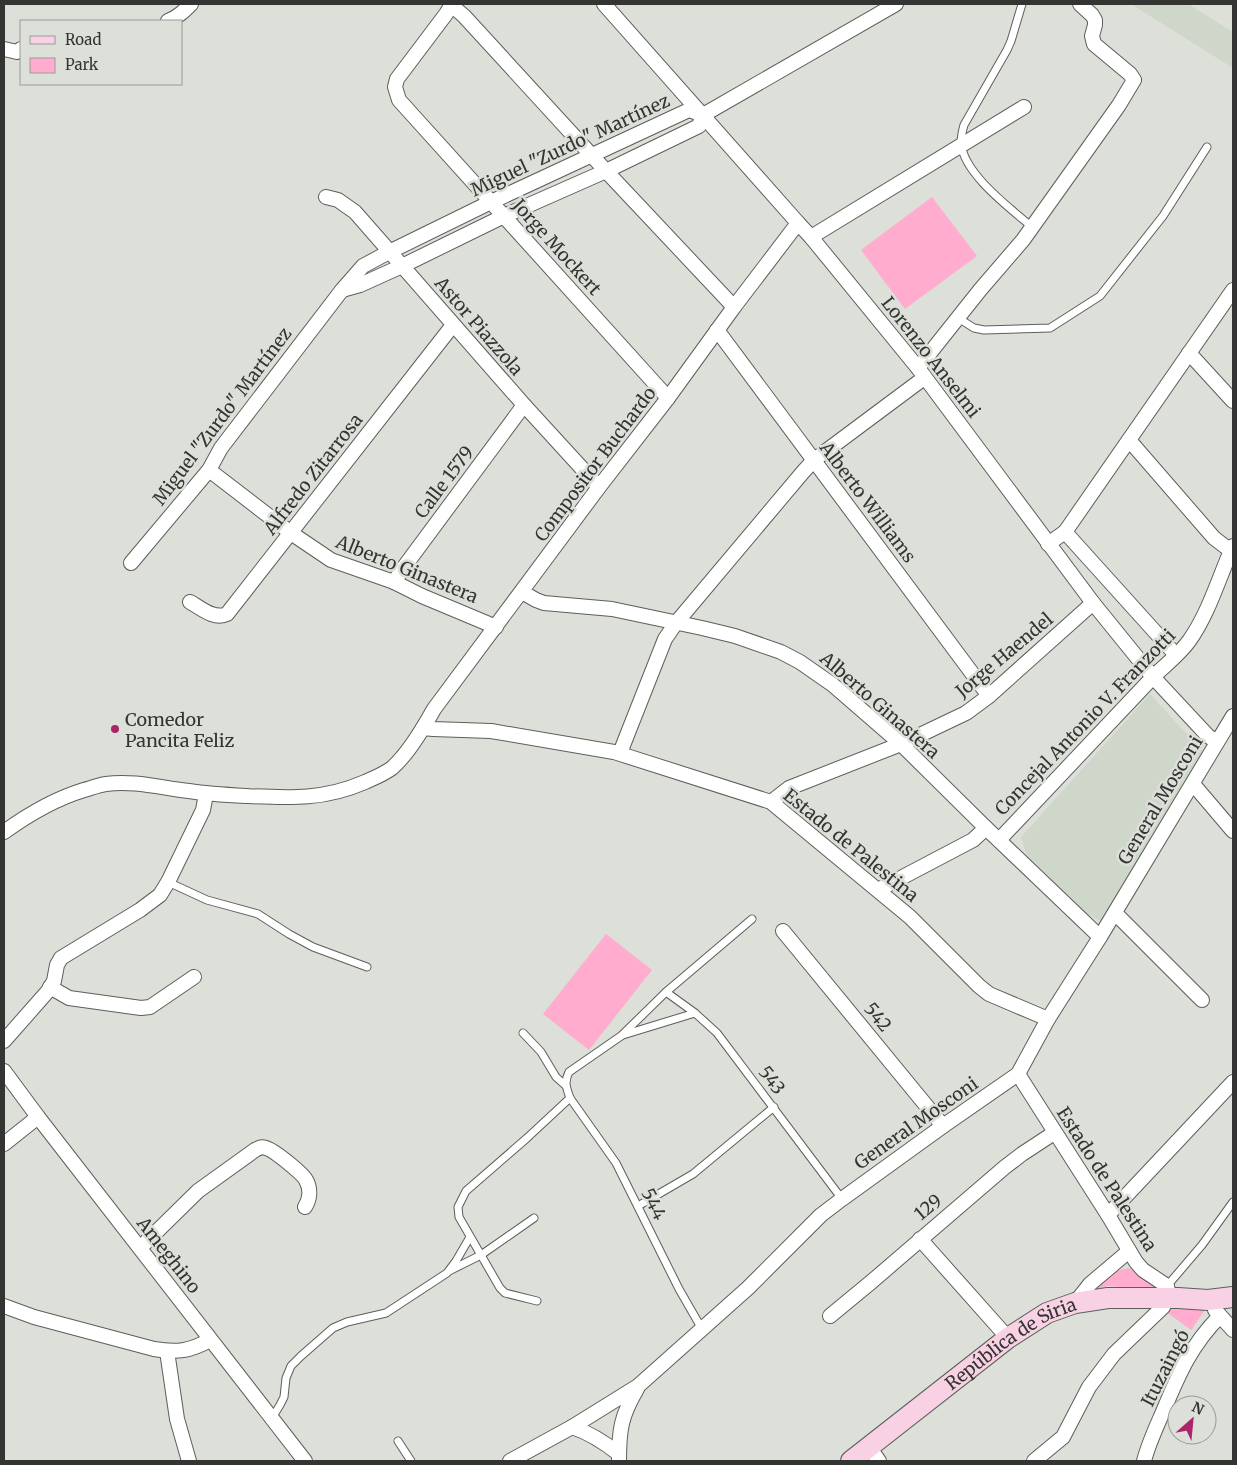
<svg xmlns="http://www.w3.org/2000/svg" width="1237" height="1465" viewBox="0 0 1237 1465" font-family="Merriweather,serif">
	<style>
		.built { fill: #ced7ca }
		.green { fill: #ffacce }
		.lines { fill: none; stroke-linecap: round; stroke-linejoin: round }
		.lane-casing { stroke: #5c5f5a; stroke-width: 9 }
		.street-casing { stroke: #5c5f5a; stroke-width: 16 }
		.secondary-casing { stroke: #5c5f5a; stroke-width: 22 }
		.lane { stroke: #fff; stroke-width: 7 }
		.street { stroke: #fff; stroke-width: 14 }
		.secondary { stroke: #f9d1e4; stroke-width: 20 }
		.poi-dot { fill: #ab256d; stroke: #dce0d9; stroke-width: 2 }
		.labels { text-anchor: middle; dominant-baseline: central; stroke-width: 5; stroke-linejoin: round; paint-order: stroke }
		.street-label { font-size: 18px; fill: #333532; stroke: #dce0d9 }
		.poi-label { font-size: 18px; fill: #333532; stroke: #dce0d9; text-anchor: start }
	</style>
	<rect width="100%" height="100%" fill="#dce0d9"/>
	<g class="built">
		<polygon points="1131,4 1188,4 1233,32 1233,68"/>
		<polygon points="1150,694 1204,753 1103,922 1087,914 1026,854 1021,837"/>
	</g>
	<g class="green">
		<polygon points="932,197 977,256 905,309 861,250"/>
		<polygon points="606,934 652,970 589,1050 543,1014"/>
		<path d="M1129 1268 1151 1282 1153 1287 1149 1289 1108 1286 1096 1289C1103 1277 1115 1270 1129 1268Z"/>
		<polygon points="1168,1305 1205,1307 1205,1310 1191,1330 1165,1311"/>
	</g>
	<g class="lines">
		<g class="lane-casing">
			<g id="lane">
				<path d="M1022 4 1011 41 1007 50 964 125C962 132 961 138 961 144 965 175 1010 208 1032 227"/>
				<polyline points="958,318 974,328 984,330 1050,328 1100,296 1163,216 1207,147"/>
				<polyline points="168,882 207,900 258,914 289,934 313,947 367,967"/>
				<polyline points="666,992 695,1013 717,1033 842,1199"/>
				<polyline points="523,1033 541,1052 556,1077 565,1085"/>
				<polyline points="623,1035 695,1013"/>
				<polyline points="638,1206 693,1174 774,1107"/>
				<polyline points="449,1271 481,1255 534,1218"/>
				<polyline points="1167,1286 1202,1245 1233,1202"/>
				<polyline points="537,1301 505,1293 500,1288 459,1217 458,1207 466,1191 527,1138 570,1098"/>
				<path d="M702 1329 679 1289 616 1163 570 1098C566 1087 564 1082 569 1072L621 1036 666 992 752 919"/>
				<polyline points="272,1418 280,1405 284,1397 286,1378 291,1366 301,1356 333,1328 347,1322 386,1313 447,1273 456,1261 470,1237"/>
				<polyline points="398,1441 411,1461"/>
			</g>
		</g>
		<g class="street-casing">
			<g id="street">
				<polyline points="452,4 446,14 397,79 395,87 399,100 668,398"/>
				<polyline points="604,4 798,223 811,237 918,368 1093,603 1153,677 1208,736 1217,742"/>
				<polyline points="451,5 464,16 606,171 734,307"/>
				<path d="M168 21C178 17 184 11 191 4"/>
				<polyline points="4,49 17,52 21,49"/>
				<polyline points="703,115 896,4"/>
				<polyline points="326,197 338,200 355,212 524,405 599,487"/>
				<polyline points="811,237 1024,107"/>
				<polyline points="342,290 360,285 402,266 504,216 606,171 699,126 703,115"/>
				<polyline points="717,330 989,696"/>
				<polyline points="1189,353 1233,401"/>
				<polyline points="918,368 980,290 1023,240 1119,105 1134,80 1130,74 1094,44 1092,36 1095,25 1095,20 1092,15 1080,4"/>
				<polyline points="1129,440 1214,538 1231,551"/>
				<polyline points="209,470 291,533 331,560 394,582 422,596 496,627"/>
				<polyline points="1065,532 1176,655"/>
				<polyline points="1048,544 1065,532 1233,290"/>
				<polyline points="131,563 209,470 221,448 342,290 363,266 389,252 491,202 689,110 703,115"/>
				<polyline points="394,582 404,567 524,405"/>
				<polyline points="522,592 536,600 544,603 612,609 702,628 735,636 781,652 800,662 833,685 901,744 986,828 1100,937"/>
				<path d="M190 602C201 608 214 620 227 614L453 325"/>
				<polyline points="423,728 433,729 491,731 614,752 771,802 910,917 979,986 989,994 1048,1019"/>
				<polyline points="620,753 665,639 676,623 803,472 814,460 924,378"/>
				<polyline points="1193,784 1233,831"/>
				<polyline points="771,802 789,788 901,744 966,713 989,696 1093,603"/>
				<path d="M4 832C29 814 54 799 84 790 91 788 99 785 106 784 133 780 162 788 189 791 208 794 227 795 246 796 290 798 324 800 365 782 374 778 384 774 392 768 408 754 424 727 434 709L599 487 668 398 734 307 798 223"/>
				<path d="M999 840 1153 677C1165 665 1179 655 1189 641 1209 613 1219 577 1233 546"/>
				<polyline points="878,890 973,840 986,828"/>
				<polyline points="1115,913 1202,1000"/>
				<polyline points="783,931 943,1126"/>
				<polyline points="50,987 69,998 141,1008 150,1007 194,977"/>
				<polyline points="4,1041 48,991 54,981 57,965 61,958 140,910 160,895 168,882 203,810 206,794"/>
				<polyline points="4,1071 38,1117 305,1461"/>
				<path d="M1018 1074 1108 1215 1136 1262 1143 1270 1167 1286C1169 1294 1166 1300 1163 1307L1114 1354 1089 1387 1063 1437 1034 1461"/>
				<polyline points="4,1144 38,1117"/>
				<polyline points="1108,1215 1233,1082"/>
				<polyline points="920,1239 1008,1338"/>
				<path d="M140 1248 198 1191 255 1150C259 1148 262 1146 266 1148 274 1150 303 1174 306 1180 311 1189 310 1199 305 1207"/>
				<polyline points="1075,1303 1090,1284 1129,1251"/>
				<path d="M4 1306 34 1317 154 1349C177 1353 190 1351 210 1340"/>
				<polyline points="1215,1310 1233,1330"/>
				<polyline points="830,1316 870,1283 1005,1167 1022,1154 1054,1133"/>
				<polyline points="167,1351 177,1419 189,1461"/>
				<path d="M572 1427C590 1433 604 1442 619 1454"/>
				<polyline points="869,1447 879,1461"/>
				<polyline points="510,1461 572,1427 638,1386 748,1288 821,1215 842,1199 943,1126 1018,1074 1048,1019 1100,937 1233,716"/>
				<path d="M619 1461C619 1430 621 1416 637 1389"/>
				<path d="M1144 1461C1148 1445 1155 1430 1162 1414 1178 1376 1190 1346 1220 1316"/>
			</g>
		</g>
		<g class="secondary-casing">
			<g id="secondary">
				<path id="s1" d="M851 1461 1008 1338 1047 1313 1075 1303 1108 1298H1178L1208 1300 1233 1297"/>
			</g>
		</g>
		<use href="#lane" class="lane"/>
		<use href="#street" class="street"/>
		<use href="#secondary" class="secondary"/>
	</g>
	<circle class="poi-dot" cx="115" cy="729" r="5"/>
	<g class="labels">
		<g class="street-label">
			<text transform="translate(570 145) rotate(-25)">Miguel "Zurdo" Martínez</text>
			<text transform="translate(557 247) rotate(48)">Jorge Mockert</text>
			<text transform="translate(479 326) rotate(49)">Astor Piazzola</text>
			<text transform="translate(931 357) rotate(52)">Lorenzo Anselmi</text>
			<text transform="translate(222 416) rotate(-53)">Miguel "Zurdo" Martínez</text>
			<text transform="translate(595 464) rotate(-53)">Compositor Buchardo</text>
			<text transform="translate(313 474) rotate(-52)">Alfredo Zitarrosa</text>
			<text transform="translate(444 482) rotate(-53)">Calle 1579</text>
			<text transform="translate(868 502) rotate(53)">Alberto Williams</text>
			<text transform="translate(407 569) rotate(22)">Alberto Ginastera</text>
			<text transform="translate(1004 655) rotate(-40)">Jorge Haendel</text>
			<text transform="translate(880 705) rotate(41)">Alberto Ginastera</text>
			<text transform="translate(1085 722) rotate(-46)">Concejal Antonio V. Franzotti</text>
			<text transform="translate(1160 800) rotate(-59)">General Mosconi</text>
			<text transform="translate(851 845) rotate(39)">Estado de Palestina</text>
			<text transform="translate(878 1017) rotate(51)">542</text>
			<text transform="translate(772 1080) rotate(53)">543</text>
			<text transform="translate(916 1123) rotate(-35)">General Mosconi</text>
			<text transform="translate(1107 1179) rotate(57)">Estado de Palestina</text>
			<text transform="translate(654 1204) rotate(64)">544</text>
			<text transform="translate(928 1207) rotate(-40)">129</text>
			<text transform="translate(169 1255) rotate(52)">Ameghino</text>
			<text stroke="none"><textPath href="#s1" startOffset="199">República de Siria</textPath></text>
			<text transform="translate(1165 1368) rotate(-63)">Ituzaingó</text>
		</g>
		<g class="poi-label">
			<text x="125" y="719">Comedor<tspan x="125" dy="21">Pancita Feliz</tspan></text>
		</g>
	</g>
	<rect width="1237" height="1465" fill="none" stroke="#333532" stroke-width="10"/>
	<rect x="20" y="20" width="162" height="65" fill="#dce0d9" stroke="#989c96"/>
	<rect x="30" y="36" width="25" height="8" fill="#f9d1e4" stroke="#989c96"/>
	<text x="65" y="45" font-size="15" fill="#333532">Road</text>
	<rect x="30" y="58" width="25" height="15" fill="#ffacce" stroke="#989c96"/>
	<text x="65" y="70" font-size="15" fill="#333532">Park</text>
	<g transform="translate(1192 1420) rotate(27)"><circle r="24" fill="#dce0d9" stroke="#989c96"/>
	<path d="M0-4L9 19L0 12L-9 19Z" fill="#ab256d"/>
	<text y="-8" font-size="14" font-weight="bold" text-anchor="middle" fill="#333532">N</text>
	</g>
</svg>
